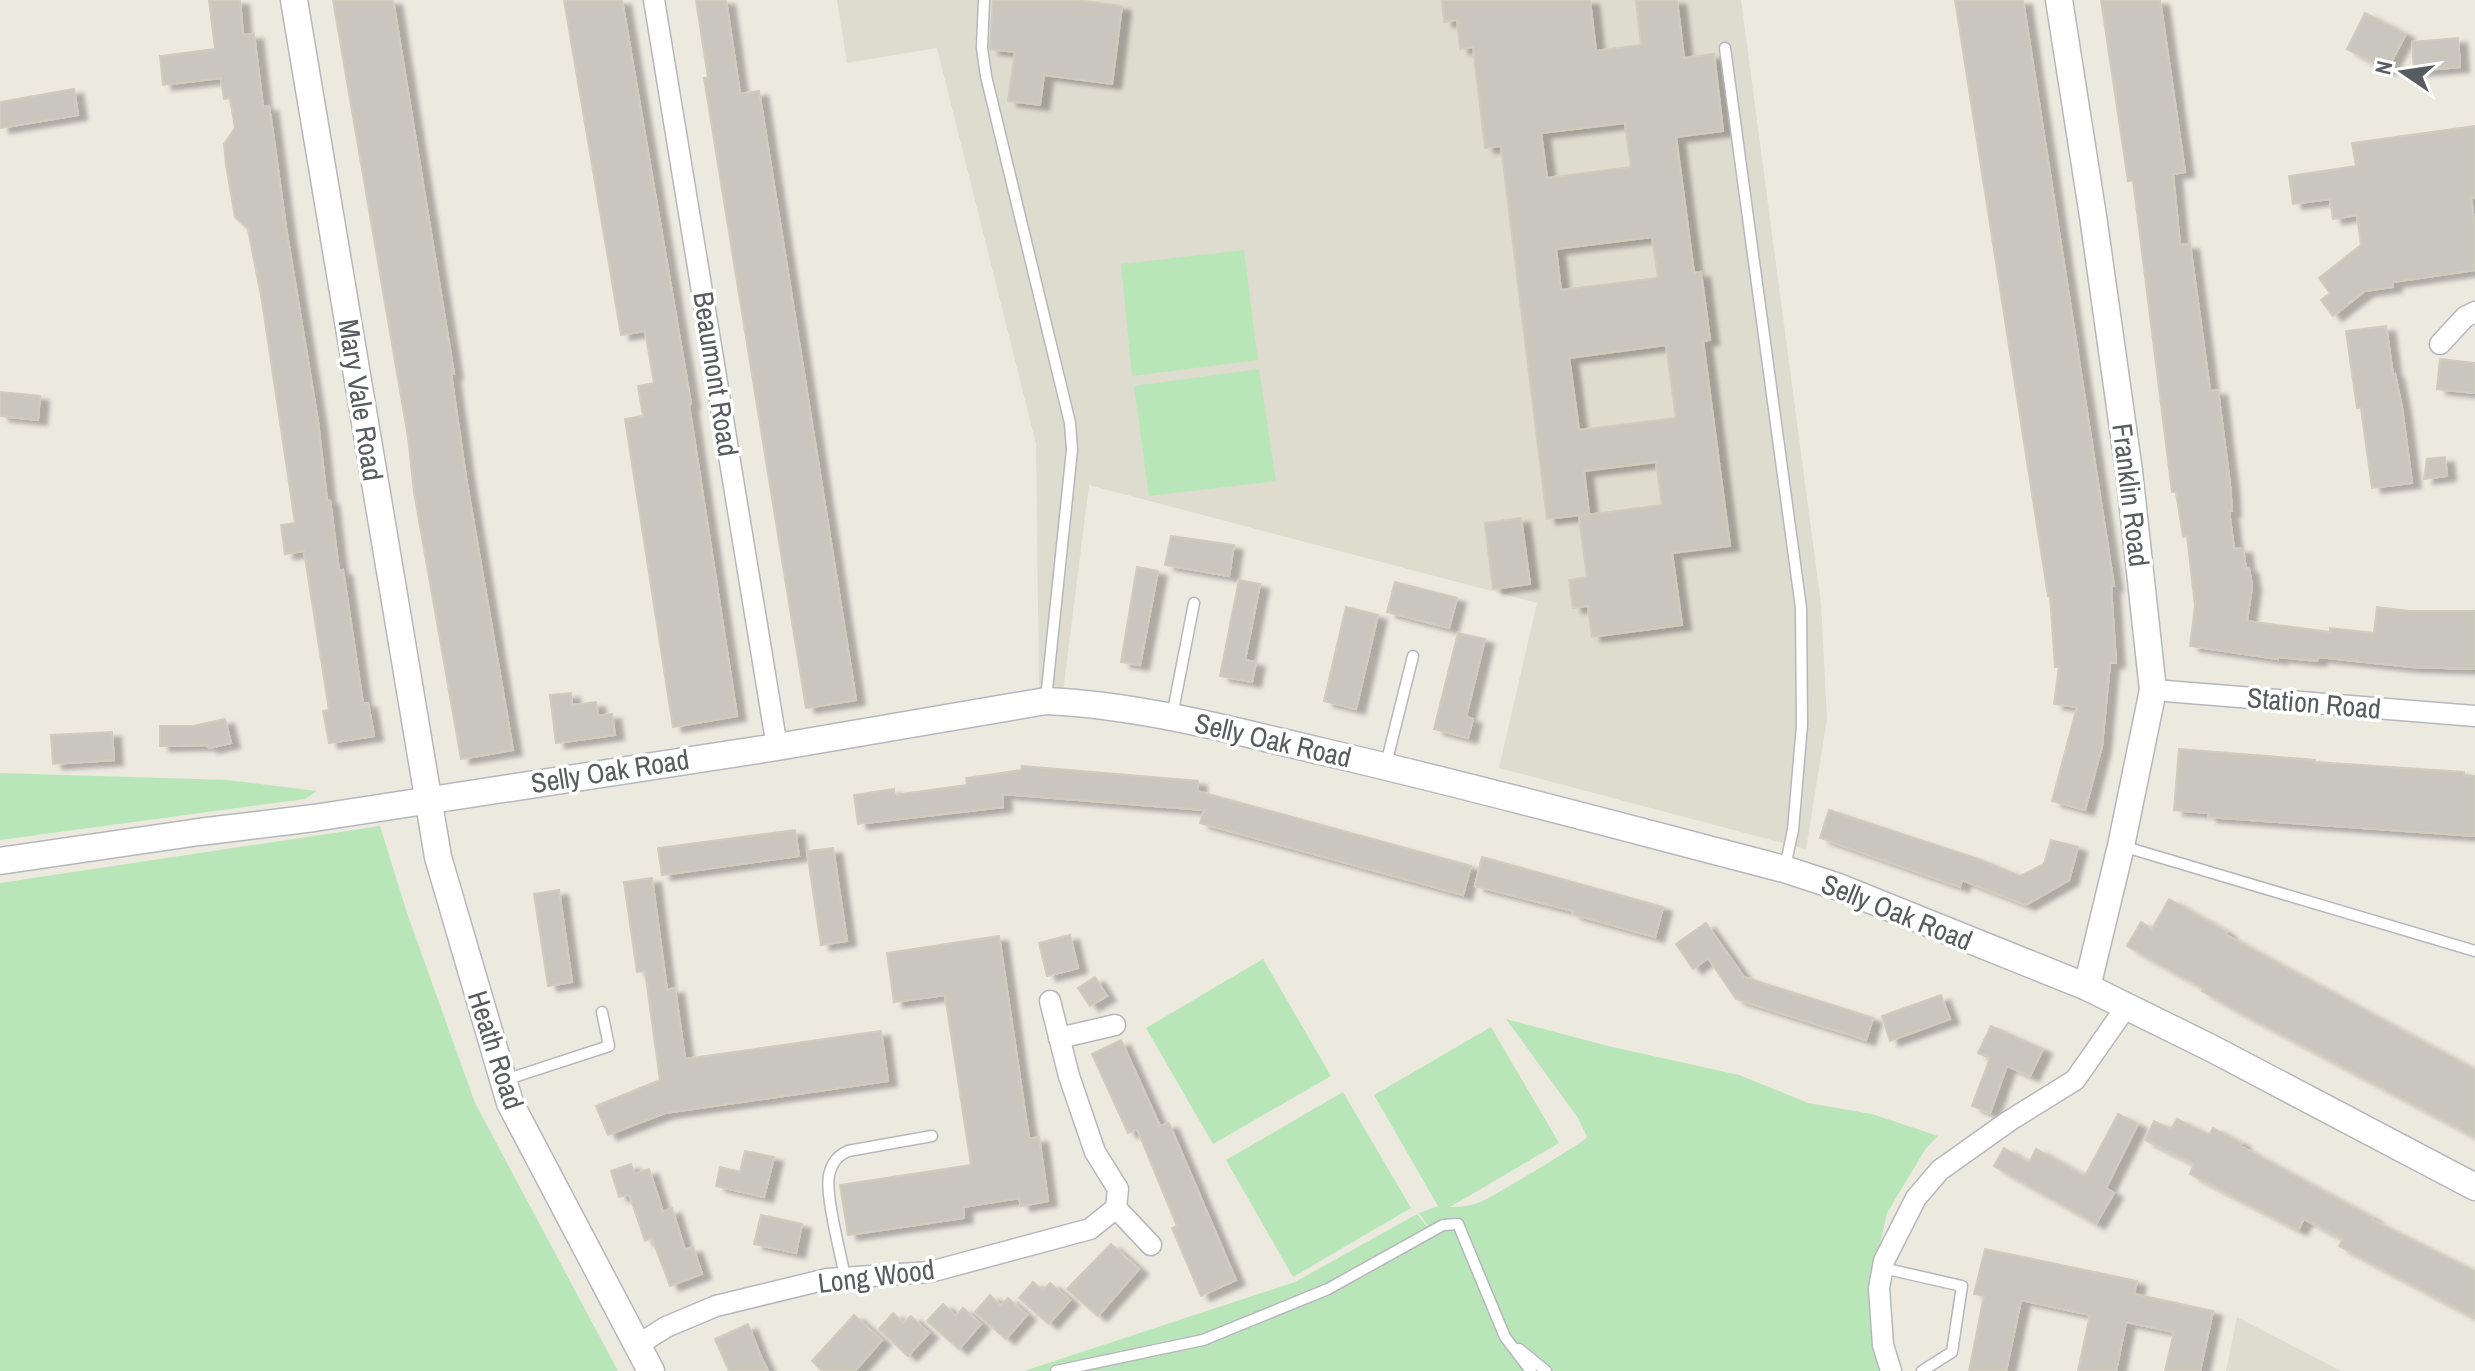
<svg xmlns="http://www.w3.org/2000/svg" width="2475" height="1371" viewBox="0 0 2475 1371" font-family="'Archivo Narrow',sans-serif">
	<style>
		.education { fill: #dedbcf }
		.green { fill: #b9e6b9 }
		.building { fill: #c9c6be; stroke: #d1cbbd; stroke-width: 2; fill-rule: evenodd; filter: url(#shadow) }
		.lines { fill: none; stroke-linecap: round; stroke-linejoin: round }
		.service-casing { stroke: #b5b7bd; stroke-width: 13 }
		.minor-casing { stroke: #b5b7bd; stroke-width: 23 }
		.tertiary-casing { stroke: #b5b7bd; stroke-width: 29 }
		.service { stroke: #fff; stroke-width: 10 }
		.minor { stroke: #fff; stroke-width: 20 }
		.tertiary { stroke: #fff; stroke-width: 26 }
		.labels { text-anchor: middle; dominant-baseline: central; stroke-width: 7; stroke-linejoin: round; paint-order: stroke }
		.street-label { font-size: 28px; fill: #585c61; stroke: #fff }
	</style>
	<defs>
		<filter id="shadow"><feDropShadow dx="9" dy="5" stdDeviation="2" flood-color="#0004"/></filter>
	</defs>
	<rect width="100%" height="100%" fill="#ece9df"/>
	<g class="education">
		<polygon points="837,0 1741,0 1821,604 1827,719 1806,849 1499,768 1537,603 1089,485 1063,692 1047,690 1039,686 1036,444 937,48 847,63"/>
		<polygon points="2237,1317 2341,1371 2226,1371"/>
	</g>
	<g class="green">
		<polygon points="1244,250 1258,360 1132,376 1121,264"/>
		<polygon points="1259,369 1276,481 1149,496 1134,386"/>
		<polygon points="0,773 228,780 317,791 305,799 0,840"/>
		<polygon points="380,826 407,913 475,1103 618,1371 0,1371 0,883"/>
		<polygon points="1263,959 1331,1076 1213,1144 1146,1028"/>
		<path d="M1506 1019 1608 1046 1739 1075 1808 1103 1872 1114 1938 1136 1926 1148 1887 1213 1869 1293 1886 1371H1024L1295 1282 1417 1214 1434 1235 1419 1213 1438 1206 1374 1095 1491 1027 1559 1143 1450 1207C1461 1207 1471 1206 1481 1202 1493 1196 1582 1144 1587 1137L1578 1118Z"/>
		<polygon points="1343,1092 1411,1208 1293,1277 1226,1160"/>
	</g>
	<g class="building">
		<polygon points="209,0 240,0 243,35 254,34 263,107 269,106 273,133 286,228 318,422 327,500 330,500 339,571 343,570 363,704 368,703 374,736 329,743 323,711 329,710 304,551 285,554 281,525 295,523 262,301 248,229 235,217 226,165 224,144 235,128 230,98 224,99 221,78 163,85 160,56 215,49"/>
		<polygon points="333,0 393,0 454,374 451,374 466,478 513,750 461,759 414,492 408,437"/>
		<polygon points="564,0 622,0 691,404 689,405 737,716 673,727 625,419 643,416 638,386 654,383 645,331 621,335"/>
		<polygon points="696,0 726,0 740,94 759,91 856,700 806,708 704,78 708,78"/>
		<polygon points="993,0 1076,0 1122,6 1112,84 1044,75 1040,105 1008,101 1015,52 990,49"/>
		<path d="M1442 0H1590L1596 51 1641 45 1636 0H1677L1684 58 1714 54 1723 131 1676 137 1694 273 1701 272 1710 340 1703 341 1730 546 1672 553 1682 625 1592 637 1588 606 1573 608 1569 580 1587 577 1579 516 1662 505 1656 462 1584 471 1589 514 1547 519 1501 146 1485 148 1473 47 1460 49 1457 20 1444 22ZM1625 123 1631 167 1547 178 1541 133ZM1652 237 1658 278 1561 290 1556 249ZM1666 345 1676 418 1579 430 1569 358Z"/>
		<polygon points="1955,0 2023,0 2114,586 2111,586 2116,663 2110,663 2102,746 2085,810 2052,801 2077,707 2054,704 2059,667 2055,667 2050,596 2048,596"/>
		<polygon points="2101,0 2160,0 2185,172 2173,174 2180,245 2190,244 2210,391 2218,390 2230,485 2232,511 2229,511 2234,549 2243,548 2246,569 2249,568 2252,586 2247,621 2330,632 2330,628 2374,633 2377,607 2410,611 2475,611 2475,669 2411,667 2318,657 2317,661 2278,657 2278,659 2190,646 2195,606 2187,536 2183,537 2176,492 2172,492 2133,180 2128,181"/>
		<polygon points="2365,13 2406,34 2387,70 2347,49"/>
		<polygon points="2458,38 2460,67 2414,71 2412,42"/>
		<polygon points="74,89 78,115 0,128 0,102"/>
		<polygon points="2475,126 2475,197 2471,198 2475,228 2475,270 2393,282 2393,287 2365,291 2333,316 2321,300 2330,293 2319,278 2361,245 2357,215 2333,219 2330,199 2293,204 2289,176 2356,166 2352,143"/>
		<polygon points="2386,326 2393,375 2395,374 2402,408 2412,483 2372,488 2361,408 2357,408 2346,331"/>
		<polygon points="2440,359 2475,363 2475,393 2437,389"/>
		<polygon points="0,392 40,396 38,420 0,416"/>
		<polygon points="2445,457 2447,476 2424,479 2427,459"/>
		<polygon points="1521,518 1530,584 1493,589 1485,523"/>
		<polygon points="1171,536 1234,545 1229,576 1165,565"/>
		<polygon points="1137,567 1158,571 1140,665 1121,662"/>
		<polygon points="1239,580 1260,584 1245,660 1256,662 1252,682 1220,676"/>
		<polygon points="1395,582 1457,598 1449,628 1387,612"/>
		<polygon points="1346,607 1378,615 1356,709 1324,701"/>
		<polygon points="1458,633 1485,639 1466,717 1473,719 1468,738 1434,729"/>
		<polygon points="571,693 572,705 596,702 598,716 612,714 615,735 556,743 550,695"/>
		<polygon points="225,719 231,743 209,748 208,745 160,746 160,726 193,726"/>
		<polygon points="112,732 114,760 53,764 51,735"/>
		<polygon points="2179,749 2315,760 2315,762 2464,772 2464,775 2475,776 2475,836 2208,817 2208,813 2174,810"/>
		<polygon points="1022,766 1198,781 1197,791 1471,866 1463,895 1200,823 1204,810 1002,794 1003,807 858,824 854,795 894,789 894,795 967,785 966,778 1021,770"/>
		<polygon points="1829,810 1981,860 2020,876 2044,864 2051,840 2078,847 2069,880 2026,905 1962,880 1960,887 1820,838"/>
		<polygon points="795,830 799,856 662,875 658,848"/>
		<polygon points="833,848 847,941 821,945 807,851"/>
		<polygon points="1482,857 1663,907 1655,937 1572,914 1573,911 1475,886"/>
		<polygon points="652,878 667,990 675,988 685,1059 881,1031 888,1081 665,1113 608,1135 596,1106 660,1080 645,971 637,972 624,882"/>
		<polygon points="559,890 572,982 548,986 534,894"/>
		<polygon points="2169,899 2227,932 2226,935 2475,1070 2475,1137 2236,1010 2202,991 2204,989 2127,946 2141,922 2152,929"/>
		<polygon points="1706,923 1744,977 1873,1018 1866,1040 1736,999 1708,958 1693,969 1676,944"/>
		<polygon points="1070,935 1078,968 1047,976 1039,943"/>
		<polygon points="999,936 1029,1139 1039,1137 1048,1201 1021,1206 1019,1198 963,1207 964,1218 848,1235 840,1185 971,1165 945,995 894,1002 887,953"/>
		<polygon points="1095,977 1107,996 1090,1006 1078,988"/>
		<polygon points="1941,995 1950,1019 1890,1041 1882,1016"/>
		<polygon points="1991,1026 2043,1049 2030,1076 2007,1066 1990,1113 1972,1106 1990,1058 1978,1053"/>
		<polygon points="1121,1040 1160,1126 1169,1123 1236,1280 1201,1296 1172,1228 1177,1226 1137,1129 1128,1133 1092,1054"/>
		<polygon points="2118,1114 2138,1124 2106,1188 2114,1193 2096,1224 1994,1166 2004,1148 2029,1163 2036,1149 2085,1176"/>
		<polygon points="2177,1119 2209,1135 2213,1128 2242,1143 2240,1146 2373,1218 2372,1220 2475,1271 2475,1318 2339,1246 2343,1239 2304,1219 2298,1230 2190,1174 2194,1164 2145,1140 2154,1121 2171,1129"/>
		<polygon points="745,1151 774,1157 764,1197 716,1186 720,1167 740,1172"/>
		<polygon points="631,1164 634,1174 649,1169 663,1212 672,1208 685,1250 693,1247 702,1274 670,1286 652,1238 645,1241 629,1194 619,1197 611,1171"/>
		<polygon points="761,1215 802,1224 796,1253 754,1244"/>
		<polygon points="1111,1244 1139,1269 1098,1316 1067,1289"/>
		<polygon points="1985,1249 2137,1281 2134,1294 2213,1311 2200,1371 2165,1371 2174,1332 2126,1322 2116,1371 2078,1371 2090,1315 2021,1300 2006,1371 1969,1371 1984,1296 1974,1294"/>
		<polygon points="1033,1282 1043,1291 1050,1283 1070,1300 1049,1324 1019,1298"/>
		<polygon points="990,1295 1001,1306 1008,1298 1027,1315 1006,1339 975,1312"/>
		<polygon points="943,1304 956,1316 963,1308 981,1324 959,1349 927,1321"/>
		<polygon points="893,1313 903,1323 911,1316 929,1333 908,1356 879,1329"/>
		<polygon points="854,1315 882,1340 855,1371 822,1371 812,1361"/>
		<polygon points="748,1324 762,1359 768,1371 729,1371 715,1339"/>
	</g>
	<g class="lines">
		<g class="service-casing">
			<g id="service">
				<polyline points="984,0 982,48 986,76 1070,423 1072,450 1046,699"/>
				<polyline points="1725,48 1801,608 1802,725 1793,830 1785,867"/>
				<polyline points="1172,716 1194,603"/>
				<polyline points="1386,764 1413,656"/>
				<polyline points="2122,846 2475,951"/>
				<polyline points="505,1080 609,1046 602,1012"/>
				<polyline points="1883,1268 1962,1286 1952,1352 1922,1371"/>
				<path d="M845 1278C841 1253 825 1197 829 1175 832 1163 837 1156 848 1151L932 1136"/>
				<polyline points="1519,1349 1546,1371"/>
				<polyline points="1056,1371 1203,1340 1328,1289 1443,1225 1458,1224 1505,1337 1531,1371"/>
			</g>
		</g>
		<g class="minor-casing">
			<g id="minor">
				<polyline points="654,0 777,747"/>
				<polyline points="2440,344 2465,317 2475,312"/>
				<polyline points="2153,690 2475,716"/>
				<polyline points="1059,1038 1115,1025"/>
				<polyline points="1116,1208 1151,1245"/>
				<polyline points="636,1346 666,1327 716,1306 827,1279 930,1272 1090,1229 1116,1208 1118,1189 1095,1152 1069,1076 1050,1001"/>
				<polyline points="1891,1371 1883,1345 1879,1288 1884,1261 1916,1198 1940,1170 2009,1121 2075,1080 2126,1007"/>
			</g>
		</g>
		<g class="tertiary-casing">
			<g id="tertiary">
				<polyline points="294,0 438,857 510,1103 651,1371"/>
				<polyline points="2059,0 2093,216 2129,471 2153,690 2121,846 2087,987"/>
				<path d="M0 861 199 832 314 818 777 747 1046 701C1139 705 1230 730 1320 751 1476 787 1630 829 1784 869L1836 886 2087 987 2211 1048 2475 1187"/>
			</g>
		</g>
		<use href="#service" class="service"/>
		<use href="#minor" class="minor"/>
		<use href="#tertiary" class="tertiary"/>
	</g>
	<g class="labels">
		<g class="street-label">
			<text transform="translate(716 374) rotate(81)">Beaumont Road</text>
			<text transform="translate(361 400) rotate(81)">Mary Vale Road</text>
			<text transform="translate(2131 495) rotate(83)">Franklin Road</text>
			<text transform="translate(2314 703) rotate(5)">Station Road</text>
			<text transform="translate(1273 740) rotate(13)">Selly Oak Road</text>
			<text transform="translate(610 771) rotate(-9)">Selly Oak Road</text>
			<text transform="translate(1897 912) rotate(22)">Selly Oak Road</text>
			<text transform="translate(496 1050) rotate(72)">Heath Road</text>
			<text transform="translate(876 1276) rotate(-7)">Long Wood</text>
		</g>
	</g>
	<g transform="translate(2403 72) rotate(283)" stroke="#ffffff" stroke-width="6" paint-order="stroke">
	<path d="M0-6L14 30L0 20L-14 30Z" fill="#585c61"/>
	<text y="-12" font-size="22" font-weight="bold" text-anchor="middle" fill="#585c61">N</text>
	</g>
</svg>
